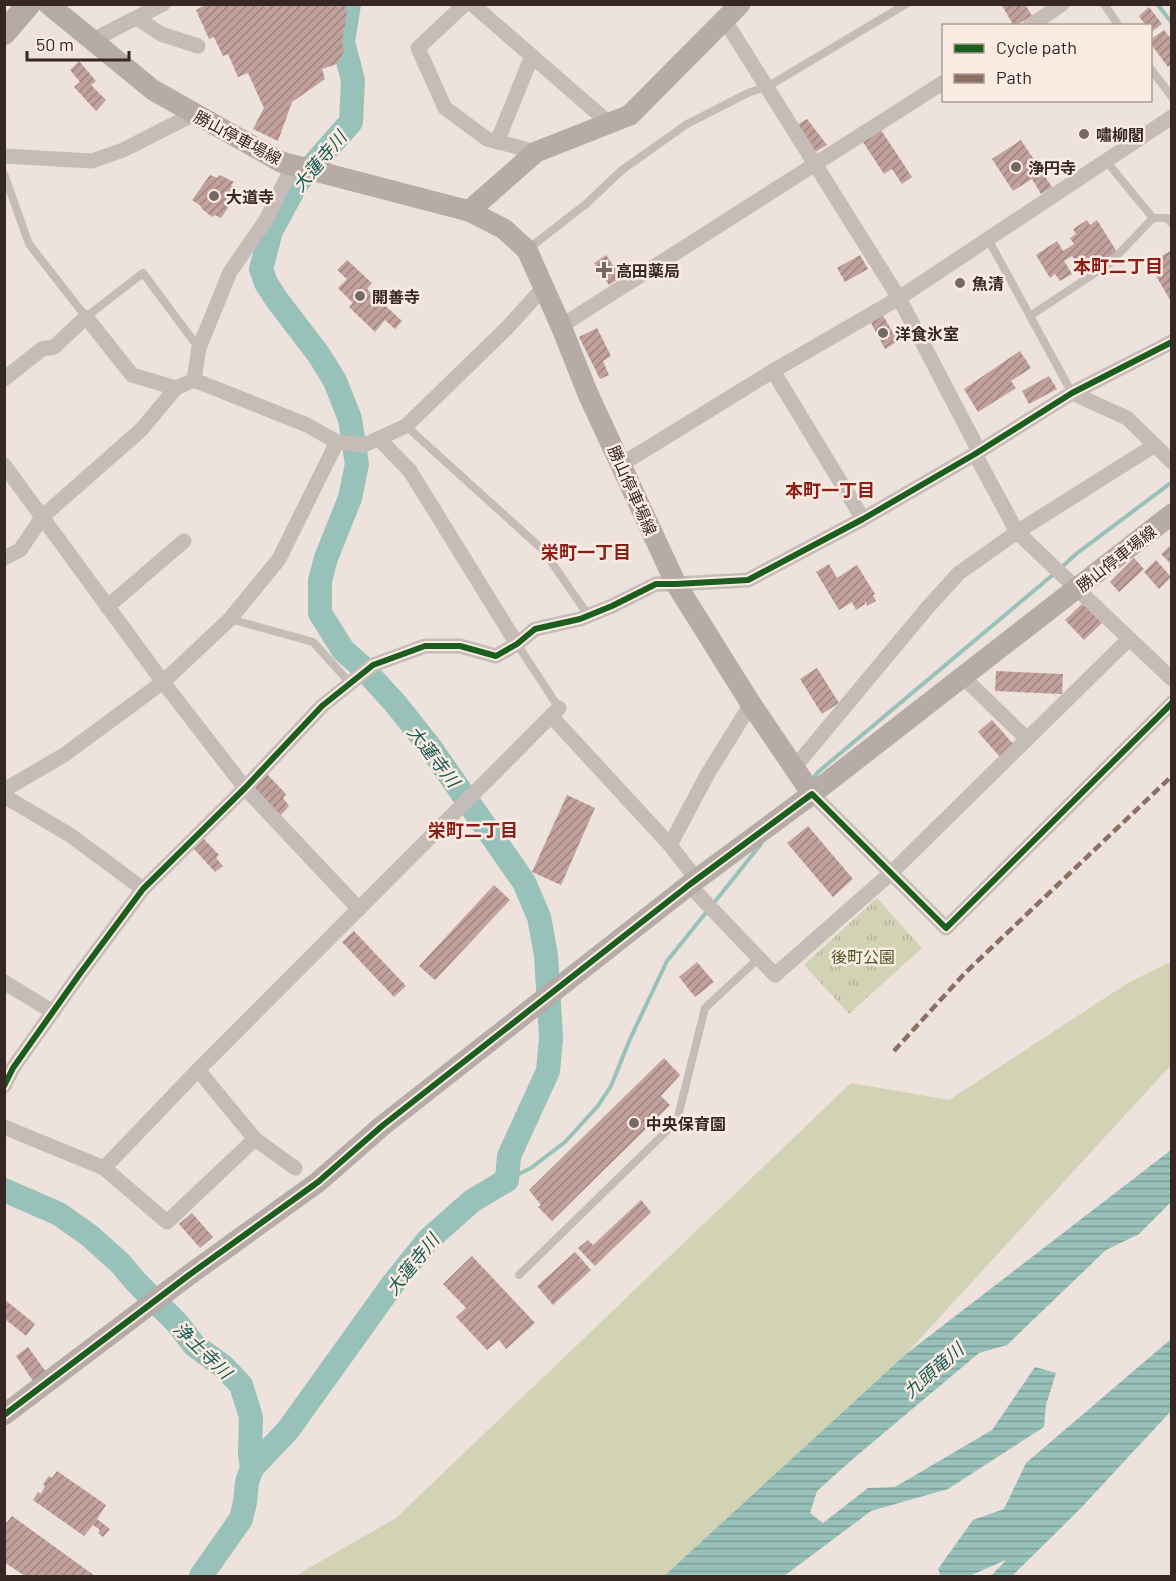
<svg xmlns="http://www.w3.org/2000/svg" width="1176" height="1581" viewBox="0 0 1176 1581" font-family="Barlow,'Noto Sans JP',sans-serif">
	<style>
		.green { fill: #d2d2b5 }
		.park { fill: url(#park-tufts) }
		.water { fill: url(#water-rules) }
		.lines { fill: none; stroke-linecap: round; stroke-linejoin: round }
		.stream { stroke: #98c1ba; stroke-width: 4 }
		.river { stroke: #98c1ba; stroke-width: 24 }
		.building { fill: url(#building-hatch) }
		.lane { stroke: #c5bbb7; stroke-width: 8 }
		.street { stroke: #c5bbb7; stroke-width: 15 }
		.secondary { stroke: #b6aba6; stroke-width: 21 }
		.primary { stroke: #b4a9a5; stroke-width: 24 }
		.quiet { stroke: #8d6e63; stroke-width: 4.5; stroke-dasharray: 9 4.5; stroke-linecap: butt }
		.cycleway-casing { stroke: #fbece3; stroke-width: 10 }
		.cycleway { stroke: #1b5e20; stroke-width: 6 }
		.poi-dot { fill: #766865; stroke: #fbece3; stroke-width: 2 }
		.labels { text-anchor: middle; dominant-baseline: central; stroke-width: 5; stroke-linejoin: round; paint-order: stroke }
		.poi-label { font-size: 16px; font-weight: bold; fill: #362725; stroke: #fbece3; text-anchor: start }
		.street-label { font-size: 16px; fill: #362725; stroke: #fbece3 }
		.park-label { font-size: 16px; fill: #4d5726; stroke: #fbece3 }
		.water-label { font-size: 18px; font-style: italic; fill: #175b54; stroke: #fbece3 }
		.neighbourhood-label { font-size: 18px; font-weight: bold; fill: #8d1e16; stroke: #fbece3 }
	</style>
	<defs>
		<pattern id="park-tufts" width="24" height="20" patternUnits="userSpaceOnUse" patternTransform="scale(1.5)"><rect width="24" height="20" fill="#d2d2b5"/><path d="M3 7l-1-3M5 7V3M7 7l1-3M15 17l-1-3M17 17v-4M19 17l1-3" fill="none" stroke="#b5b49c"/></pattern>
		<pattern id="water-rules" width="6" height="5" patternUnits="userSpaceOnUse" patternTransform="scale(1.5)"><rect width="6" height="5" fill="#98c1ba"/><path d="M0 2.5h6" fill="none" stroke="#7d9d97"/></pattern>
		<pattern id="building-hatch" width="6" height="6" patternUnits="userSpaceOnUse" patternTransform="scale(1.5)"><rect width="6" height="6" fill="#c2a19c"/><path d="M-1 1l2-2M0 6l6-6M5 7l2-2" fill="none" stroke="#9e837f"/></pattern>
	</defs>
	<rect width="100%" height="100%" fill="#ede2dc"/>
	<polygon class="green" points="1171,962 1171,1065 906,1354 664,1576 295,1576 396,1518 851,1083 949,1100 1131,981"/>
	<polygon class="park" points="877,898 922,948 849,1014 804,965"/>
	<g class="water">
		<polygon points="1171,1150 1171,1202 1139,1234 1106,1250 1007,1345 979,1353 854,1458 817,1491 810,1513 823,1523 868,1488 895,1487 992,1430 1035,1367 1056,1373 1046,1405 1044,1427 948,1489 871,1511 784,1576 664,1576 906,1354"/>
		<polygon points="1171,1339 1171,1411 1080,1509 1012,1576 991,1576 1006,1560 969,1576 941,1576 938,1569 973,1520 1004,1509 1026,1463"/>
	</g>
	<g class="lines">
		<g class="stream">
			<polyline points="1157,4 1172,23"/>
			<polyline points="1061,568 1076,554 1172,482"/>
			<polyline points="812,780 818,772 1055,573"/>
			<polyline points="713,904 761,844"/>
			<polyline points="507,1180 531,1168 565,1142 597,1107 611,1086 630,1039 667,961 708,910"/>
		</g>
		<g class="river">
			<polyline points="4,1190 59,1214 90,1236 120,1263 137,1283 178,1324 194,1345 224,1367 241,1385 251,1417 250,1454 252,1468 247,1482 245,1502 241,1519 201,1576"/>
			<polyline points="252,1468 288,1430 392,1285 428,1240 472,1201 507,1180 509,1156 548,1071 551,1038 546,955 539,917 524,882 430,747 395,703 361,666 343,650 320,613 320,581 326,558 350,498 357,464 350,419 335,381 319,355 277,300 266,283 261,269 271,231 297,183 351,122 353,80 343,42 349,4"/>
		</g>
	</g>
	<g class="building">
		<polygon points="207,4 344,4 347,14 342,41 344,51 337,64 322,69 325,79 292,102 278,141 253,129 264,108 248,73 238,77 228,54 223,56 214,37 209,39 196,10"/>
		<polygon points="1001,4 1025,4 1032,16 1014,26"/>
		<polygon points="1149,7 1162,24 1150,33 1150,26 1146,26 1139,16"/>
		<polygon points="1164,30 1172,40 1172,64 1168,67 1150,43 1150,40"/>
		<polygon points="79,61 96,81 91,85 106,100 96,111 74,87 80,82 70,70"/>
		<polygon points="807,119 827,145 815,152 797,125"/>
		<polygon points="881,130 912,177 902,184 892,169 884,174 863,142"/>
		<polygon points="1021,140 1052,187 1041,194 1032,179 1013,191 992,159"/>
		<polygon points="210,175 217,178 220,175 234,182 231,185 239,192 221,218 215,215 212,217 201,208 201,206 192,200"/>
		<polygon points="1087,220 1090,225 1097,220 1117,252 1083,273 1072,256 1064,261 1072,274 1060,281 1055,274 1050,278 1036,255 1057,241 1063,251 1074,244 1070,238 1076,234 1073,229"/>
		<polygon points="1172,250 1172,303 1153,271 1163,266 1158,258"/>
		<polygon points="606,255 621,277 609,285 594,263"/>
		<polygon points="860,255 868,269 845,282 837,268"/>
		<polygon points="347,260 372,283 367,289 402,321 395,329 385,320 375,332 349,307 353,303 338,288 347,279 337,270"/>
		<polygon points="882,314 898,341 885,349 870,321"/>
		<polygon points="597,328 611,356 603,361 609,375 600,379 579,337"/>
		<polygon points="1020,351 1031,368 1011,381 1016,388 978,412 964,389"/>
		<polygon points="1049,376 1057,389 1029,404 1022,391"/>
		<polygon points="1172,544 1172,565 1161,554"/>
		<polygon points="1134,558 1144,569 1119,592 1110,582"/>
		<polygon points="1156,560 1171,577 1159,589 1144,572"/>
		<polygon points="829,564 837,578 857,565 875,594 873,595 876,601 867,606 865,600 865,604 856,610 852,602 839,610 816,572"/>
		<polygon points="1083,603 1102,623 1084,640 1065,620"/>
		<polygon points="817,668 839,703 822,714 800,679"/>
		<polygon points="996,671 1063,674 1062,694 995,691"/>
		<polygon points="992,720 1014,745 1000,757 978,732"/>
		<polygon points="267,774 286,794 283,798 289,806 280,816 254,787"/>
		<polygon points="567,795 595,808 561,885 532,872"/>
		<polygon points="808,826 853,879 833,897 787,843"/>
		<polygon points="204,839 219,855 216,858 223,866 215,872 194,849"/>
		<polygon points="494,885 510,900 435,980 419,966"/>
		<polygon points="354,931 406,986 394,997 342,942"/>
		<polygon points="697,962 714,982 695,997 679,977"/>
		<polygon points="664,1058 680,1075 661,1096 670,1105 552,1221 538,1207 541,1205 529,1190"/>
		<polygon points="641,1200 651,1212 595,1266 578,1248 588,1240 593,1245"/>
		<polygon points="192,1213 213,1237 200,1248 179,1224"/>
		<polygon points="575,1252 591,1270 553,1305 537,1286"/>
		<polygon points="472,1256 535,1323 506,1349 499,1340 487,1350 456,1317 466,1308 443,1284"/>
		<polygon points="4,1299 35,1324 26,1336 4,1318"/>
		<polygon points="28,1347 46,1372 33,1381 16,1356"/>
		<polygon points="57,1471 106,1505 97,1519 110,1529 103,1537 98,1533 100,1530 93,1525 84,1536 33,1500 38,1492 41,1494 45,1486 43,1484 49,1476 52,1478"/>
		<polygon points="12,1516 95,1576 25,1576 4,1562 4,1526"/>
	</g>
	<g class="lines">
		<g class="lane">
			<polyline points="1104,4 1119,26"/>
			<polyline points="1150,68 1172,97"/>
			<polyline points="1106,161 1153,218"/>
			<polyline points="4,174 29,244 86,317 143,273 198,347"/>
			<polyline points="988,239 1072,393"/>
			<polyline points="528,249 586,204 622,170 687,124 750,92 767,87 906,4"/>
			<polyline points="1030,316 1110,263 1153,218 1167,218 1172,224"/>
			<polyline points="406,426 543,550 588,615"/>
			<polyline points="230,619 313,642 350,683"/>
			<polyline points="517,644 559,708"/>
			<polyline points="519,1275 677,1121 705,1008 759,958"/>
		</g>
		<g class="street">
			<polyline points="465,4 418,48 445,108 487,139 536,152"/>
			<polyline points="472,4 610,124"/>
			<polyline points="137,18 161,34 198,46"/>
			<polyline points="724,19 899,298 979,451"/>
			<polyline points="1030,26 1062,4"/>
			<polyline points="91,41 163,4"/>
			<polyline points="497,142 532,56"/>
			<polyline points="4,156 92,161 123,150 194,114"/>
			<polyline points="561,326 944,82"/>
			<polyline points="773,371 863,519"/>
			<polyline points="4,379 42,349 54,347 86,317 132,375 176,388"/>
			<polyline points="194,380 199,348 230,272 266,220 293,165"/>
			<polyline points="1072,393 1127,418 1172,462"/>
			<polyline points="379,439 410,471 517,644"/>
			<polyline points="975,454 1017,532 1172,679"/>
			<polyline points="622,464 773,371 899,298 1172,117"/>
			<polyline points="4,465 163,682 245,788 359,909"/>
			<polyline points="4,558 20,550 43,516 141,430 176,388 194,380 307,425 337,442 364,445 406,426 507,328 544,287"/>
			<polyline points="107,607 184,541"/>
			<polyline points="963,677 1027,739"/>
			<polyline points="551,716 670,845 707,775 751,704"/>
			<polyline points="794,768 928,607 959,573 1017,532 1155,445"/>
			<polyline points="4,790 64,755 163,682 230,619 279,559 337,442"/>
			<polyline points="812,794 946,928 1172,703"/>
			<polyline points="4,796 70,835 143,889"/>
			<polyline points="670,845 697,880"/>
			<polyline points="689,885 775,975 892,872 1129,639"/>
			<polyline points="4,982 53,1012"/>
			<polyline points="198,1070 255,1139 295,1168"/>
			<polyline points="4,1086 13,1068 79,975 143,889 245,788 322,706 373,665 425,646 460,646 496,656 517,644 535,629 580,619 612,606 656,584 676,584 748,580 863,519 975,454 1072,393 1172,342"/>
			<polyline points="4,1127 104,1168 198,1070 559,708"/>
			<polyline points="104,1168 167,1222 255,1139"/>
		</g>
		<g class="secondary">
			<polyline points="48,4 153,90 281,162 469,211 504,229 527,250 561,326 588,394 676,584 751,704 812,794"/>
			<polyline points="469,211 536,152 630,115 740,4"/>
			<polyline points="4,1415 189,1275 318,1182 382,1126 689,885 812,794 1172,514"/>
		</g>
		<polyline class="primary" points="4,33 29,4"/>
		<polyline class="quiet" points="894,1051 965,973 1172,776"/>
		<g class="cycleway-casing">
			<g id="cycleway">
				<polyline points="4,1086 13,1068 79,975 143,889 245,788 322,706 373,665 425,646 460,646 496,656 517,644 535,629 580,619 612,606 656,584 676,584 748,580 863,519 975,454 1072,393 1172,342"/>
				<polyline points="4,1415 189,1275 318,1182 382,1126 689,885 812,794 946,928 1172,703"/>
			</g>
		</g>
		<use href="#cycleway" class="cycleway"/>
	</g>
	<g class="poi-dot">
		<circle cx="1084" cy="134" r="6"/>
		<circle cx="1016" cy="167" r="6"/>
		<circle cx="214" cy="196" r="6"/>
		<path d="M601 261h6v6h6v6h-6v6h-6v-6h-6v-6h6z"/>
		<circle cx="960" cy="283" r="6"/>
		<circle cx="360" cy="296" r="6"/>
		<circle cx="883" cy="333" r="6"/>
		<circle cx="634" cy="1123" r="6"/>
	</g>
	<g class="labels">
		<g class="poi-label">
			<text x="1096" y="134">嘯柳閣</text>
			<text x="1028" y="167">浄円寺</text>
			<text x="226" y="196">大道寺</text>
			<text x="616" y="270">高田薬局</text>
			<text x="972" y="283">魚清</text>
			<text x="372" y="296">開善寺</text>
			<text x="895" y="333">洋食氷室</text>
			<text x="646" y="1123">中央保育園</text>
		</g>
		<g class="street-label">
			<text transform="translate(238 137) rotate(28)">勝山停車場線</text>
			<text transform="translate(633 490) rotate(66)">勝山停車場線</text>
			<text transform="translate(1116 558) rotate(-38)">勝山停車場線</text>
		</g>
		<g class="park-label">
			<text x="863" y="956">後町公園</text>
		</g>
		<g class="water-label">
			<text transform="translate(319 161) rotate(-50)">大蓮寺川</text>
			<text transform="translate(434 756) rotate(52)">大蓮寺川</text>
			<text transform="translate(412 1264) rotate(-51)">大蓮寺川</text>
			<text transform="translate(203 1350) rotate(44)">浄土寺川</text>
			<text transform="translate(933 1370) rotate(-41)">九頭竜川</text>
		</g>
		<g class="neighbourhood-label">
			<text x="1118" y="266">本町二丁目</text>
			<text x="830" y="490">本町一丁目</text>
			<text x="586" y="552">栄町一丁目</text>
			<text x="473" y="830">栄町二丁目</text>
		</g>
	</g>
	<rect width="1176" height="1581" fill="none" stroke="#362725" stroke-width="12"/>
	<rect x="942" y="24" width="210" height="78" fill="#fbece3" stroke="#ac9d97" stroke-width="1.5"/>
	<rect x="954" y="44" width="30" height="9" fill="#1b5e20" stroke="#ac9d97" stroke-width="1.5"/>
	<text x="996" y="54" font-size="18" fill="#362725">Cycle path</text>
	<rect x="954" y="74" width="30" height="9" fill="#8d6e63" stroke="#ac9d97" stroke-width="1.5"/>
	<text x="996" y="84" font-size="18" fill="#362725">Path</text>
	<path d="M27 51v9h102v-9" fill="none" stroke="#362725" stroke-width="3"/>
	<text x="36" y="51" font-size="18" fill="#362725" stroke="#fbece3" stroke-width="4.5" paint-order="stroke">50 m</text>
</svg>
